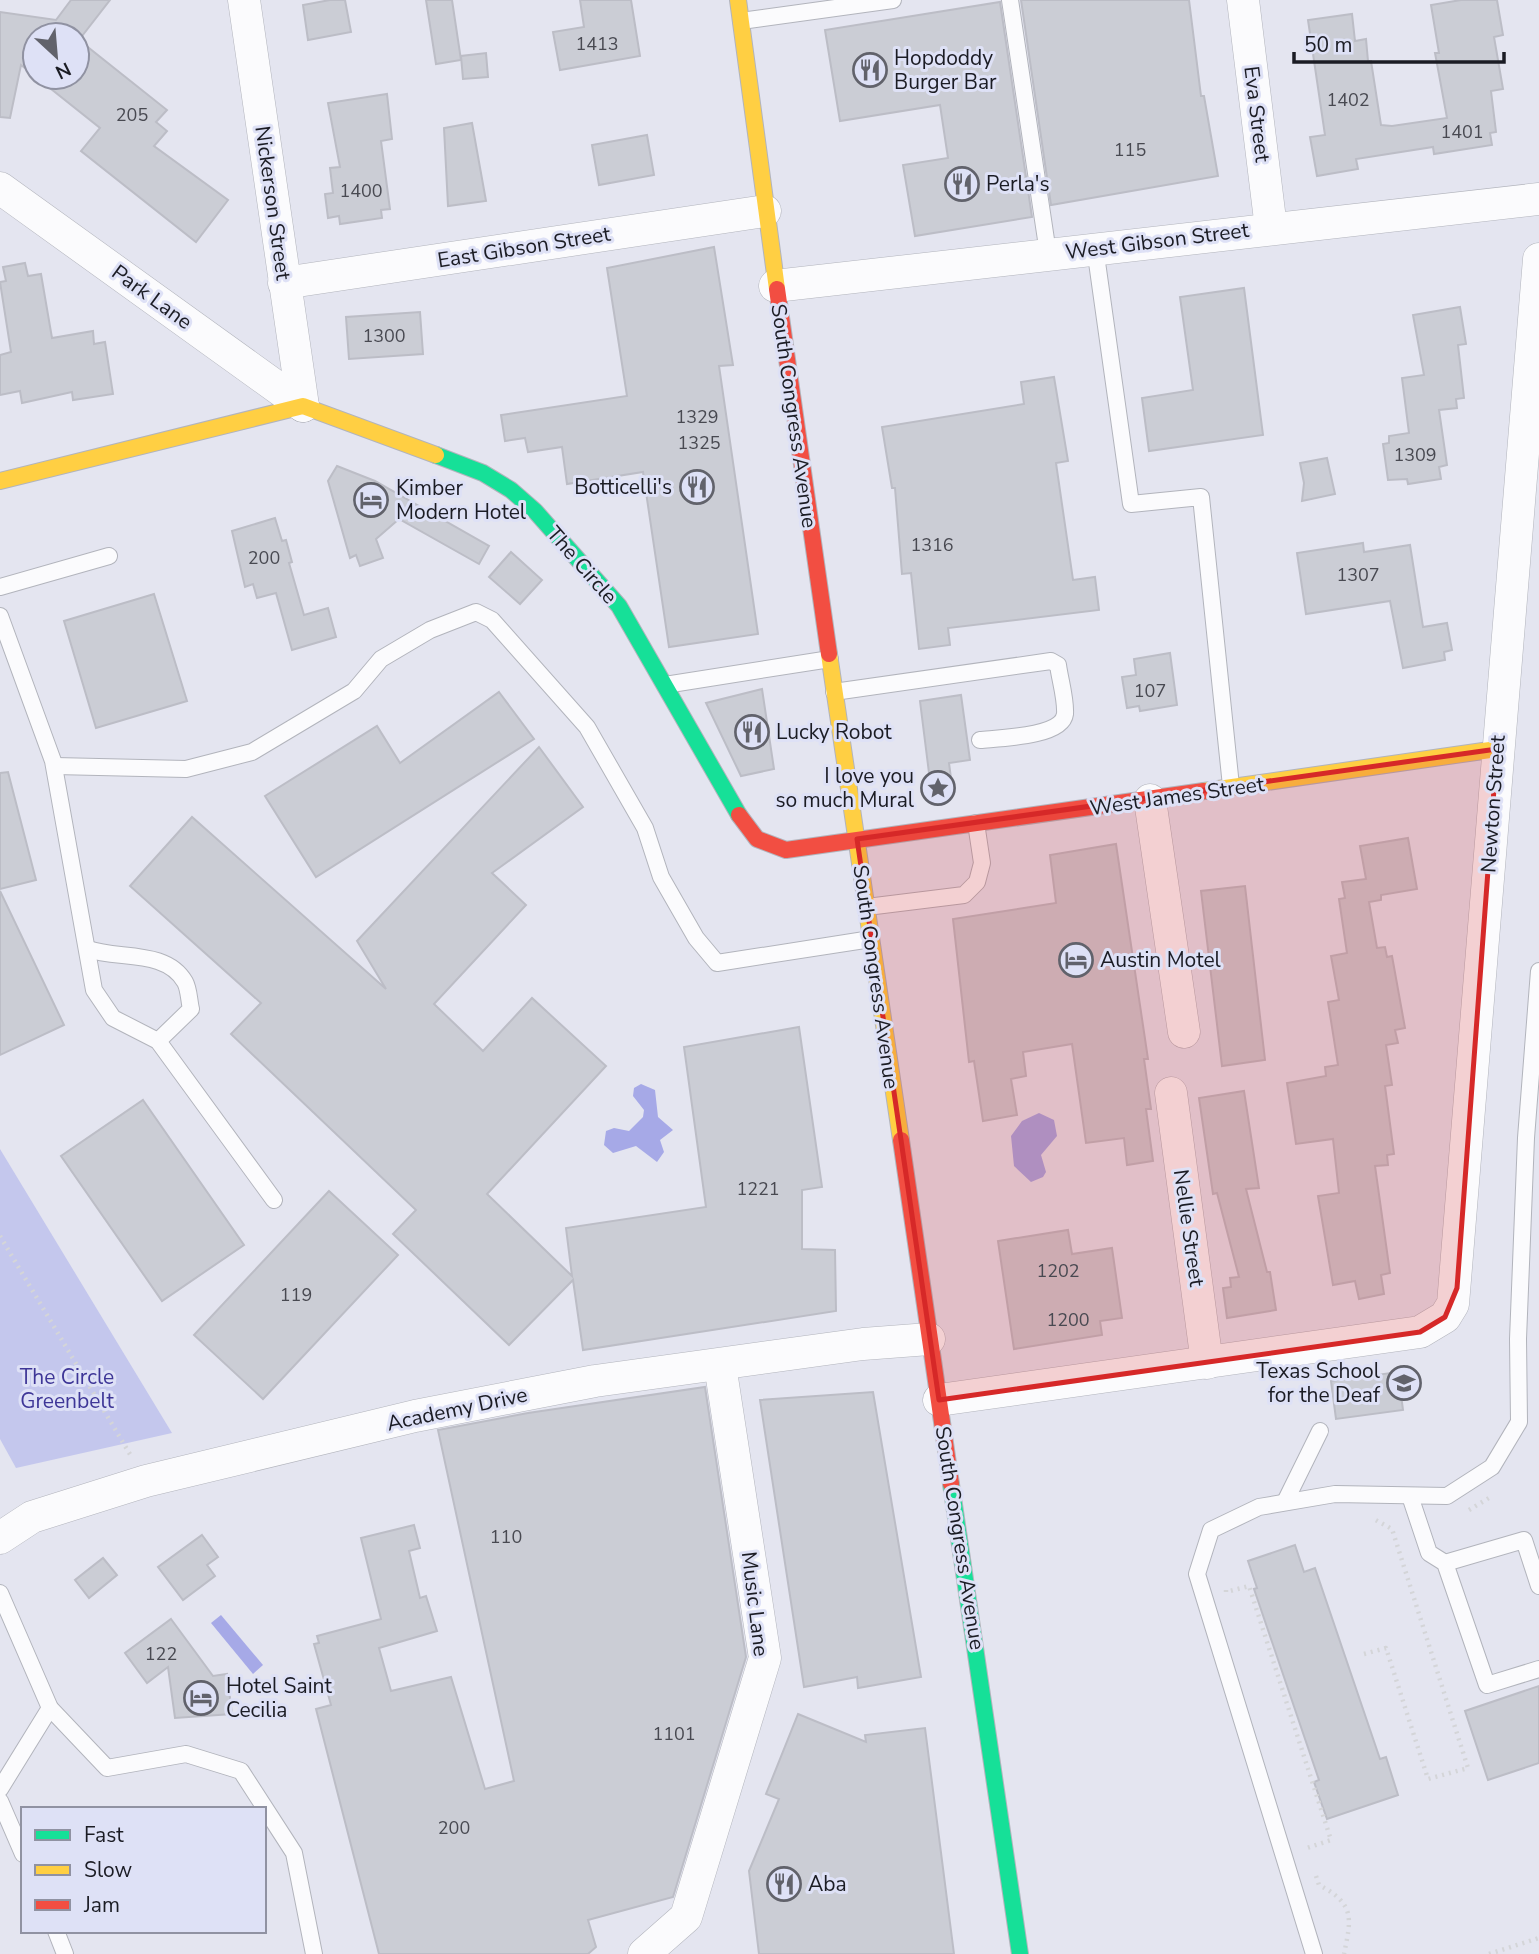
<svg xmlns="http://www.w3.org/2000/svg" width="1539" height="1954" viewBox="0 0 1539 1954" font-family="'Nunito Sans',sans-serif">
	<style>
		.green { fill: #c4c7ed }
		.water { fill: #a6a9e7 }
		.building { fill: #cbcdd5; stroke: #bcbdc6; stroke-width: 2 }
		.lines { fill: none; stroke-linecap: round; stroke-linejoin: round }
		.lane-casing { stroke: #b2b4bc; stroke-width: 18 }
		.street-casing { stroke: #b2b4bc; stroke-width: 33 }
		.fast-casing { stroke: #b2b4bc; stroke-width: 18 }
		.slow-casing { stroke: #b2b4bc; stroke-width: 18 }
		.jam-casing { stroke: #b2b4bc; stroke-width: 18 }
		.path { stroke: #d4d5d8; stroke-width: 4.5; stroke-dasharray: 2 5; stroke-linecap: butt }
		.lane { stroke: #fbfbfd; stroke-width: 16 }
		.street { stroke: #fbfbfd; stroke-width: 32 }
		.fast { stroke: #16e098; stroke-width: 16 }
		.slow { stroke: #ffcf43; stroke-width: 16 }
		.jam { stroke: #f24e42; stroke-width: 16 }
		.marked { fill: #d62828; fill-opacity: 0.2; stroke: #d62828; stroke-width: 5; stroke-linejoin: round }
		.labels { text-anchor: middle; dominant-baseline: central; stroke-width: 6; stroke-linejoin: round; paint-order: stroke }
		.number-label { font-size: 18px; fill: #484951 }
		.poi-label { font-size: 21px; fill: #1b1c24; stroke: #dee1f6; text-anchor: start }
		.street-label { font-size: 21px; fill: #1b1c24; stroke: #dee1f6 }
		.park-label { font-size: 21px; fill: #3e3697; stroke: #dee1f6 }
	</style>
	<rect width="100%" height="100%" fill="#e4e5f0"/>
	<polygon class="green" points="0,1149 172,1433 16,1468 0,1439"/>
	<g class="water">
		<polygon points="641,1084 655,1090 658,1117 673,1130 660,1140 664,1152 657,1162 636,1146 613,1153 604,1145 606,1131 614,1128 629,1131 643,1117 644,1110 633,1096 634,1088"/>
		<polygon points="1039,1113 1054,1120 1057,1136 1041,1155 1046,1172 1043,1177 1031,1182 1014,1166 1011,1136 1022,1121"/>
		<polygon points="221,1615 263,1665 253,1674 211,1623"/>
	</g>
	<g class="building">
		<polygon points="71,0 110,0 79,40 167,110 156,122 167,131 154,146 228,200 196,242 81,151 100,128 36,77 77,77 77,35 35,35 35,76 21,65 10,118 0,117 0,12 56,20"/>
		<polygon points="330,0 345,0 351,32 308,40 303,5"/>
		<polygon points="426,0 452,0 461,60 436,64"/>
		<polygon points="580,0 631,0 640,56 560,70 553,32 584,27"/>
		<polygon points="1021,0 1189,0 1201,96 1204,96 1218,176 1051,205"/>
		<polygon points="1461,0 1497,0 1503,35 1494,37 1503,89 1491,91 1496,132 1490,133 1492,145 1434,154 1433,147 1356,159 1358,169 1317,176 1310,137 1325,135 1308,20 1352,14 1355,41 1366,39 1368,61 1371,61 1381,125 1392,126 1447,118 1435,53 1439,53 1431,5"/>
		<polygon points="1000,2 1032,217 915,236 903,165 948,158 940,105 840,121 825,30"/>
		<polygon points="486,53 488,77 463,79 461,56"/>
		<polygon points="387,94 392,139 381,141 390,209 381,210 382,218 340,224 339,216 328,218 325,194 333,193 330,168 340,167 328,103"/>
		<polygon points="472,123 486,201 448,206 444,128"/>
		<polygon points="647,135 654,175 599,185 592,145"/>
		<polygon points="714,247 733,365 719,366 758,634 669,647 643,472 567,484 562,447 528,452 525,438 505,441 501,415 627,396 607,268"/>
		<polygon points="25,263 28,276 41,274 52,338 93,331 94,344 105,342 113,394 73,400 72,392 22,403 20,391 0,395 0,355 11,352 0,282 6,281 3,267"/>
		<polygon points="1244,288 1263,435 1149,451 1142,398 1193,390 1180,297"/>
		<polygon points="1460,307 1466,344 1458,345 1464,398 1456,399 1457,408 1439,410 1447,465 1439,467 1441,479 1408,484 1407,479 1388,480 1383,444 1389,443 1389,436 1409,433 1402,378 1424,375 1413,315"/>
		<polygon points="420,312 423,354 349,359 346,317"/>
		<polygon points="1054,377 1068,461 1056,463 1073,580 1095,577 1099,610 948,628 950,645 919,649 911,573 902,574 895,488 892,488 882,427 1024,404 1021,382"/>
		<polygon points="1327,458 1335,494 1302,501 1304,483 1300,463"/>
		<polygon points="337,466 375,481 489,546 479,564 399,519 376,539 383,558 360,566 356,555 350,558 328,481"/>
		<polygon points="275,518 282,541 286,540 292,562 289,563 304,615 328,608 336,637 292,650 276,593 257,598 253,584 245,587 232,531"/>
		<polygon points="1363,543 1364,552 1410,545 1423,627 1447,623 1452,650 1444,652 1445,660 1403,668 1390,601 1306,614 1297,553"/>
		<polygon points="511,552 542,580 520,604 489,577"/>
		<polygon points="154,594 187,701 96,728 64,621"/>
		<polygon points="1170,653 1177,705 1140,711 1139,706 1127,708 1122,677 1136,675 1134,659"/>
		<polygon points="762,689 774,769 741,776 706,703"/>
		<polygon points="499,692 534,739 316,877 265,796 377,726 400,763"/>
		<polygon points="961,695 970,760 949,763 952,786 931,789 920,701"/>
		<polygon points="539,747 583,807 492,873 526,905 434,1004 483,1051 532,998 606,1066 487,1194 572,1276 566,1228 706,1207 684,1047 799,1027 822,1187 802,1190 802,1249 835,1250 836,1311 583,1350 573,1280 509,1345 393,1234 416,1210 231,1034 261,1003 130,886 192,817 386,989 357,941"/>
		<polygon points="8,772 36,880 0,889 0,773"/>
		<polygon points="1408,838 1417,889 1381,895 1381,900 1369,902 1377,948 1385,947 1387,957 1392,956 1405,1028 1395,1030 1398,1043 1386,1045 1392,1085 1385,1086 1394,1154 1387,1155 1388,1165 1375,1166 1390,1273 1381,1275 1384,1294 1359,1299 1355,1281 1333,1285 1318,1196 1339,1193 1333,1139 1296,1144 1287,1083 1326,1076 1325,1067 1338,1065 1328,1002 1339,1000 1331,956 1347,953 1339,899 1345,898 1342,882 1366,879 1360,846"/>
		<polygon points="1116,844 1148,1059 1144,1059 1151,1109 1146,1109 1153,1161 1127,1165 1124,1138 1086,1143 1072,1044 1023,1052 1026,1076 1011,1079 1017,1115 983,1121 974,1061 969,1062 953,919 1056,903 1050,855"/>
		<polygon points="1245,886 1265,1060 1222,1066 1201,891"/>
		<polygon points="0,891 64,1025 0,1055"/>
		<polygon points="1244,1091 1259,1188 1246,1189 1267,1272 1270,1272 1276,1310 1227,1318 1223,1288 1231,1287 1230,1278 1239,1277 1217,1193 1213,1194 1199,1098"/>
		<polygon points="143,1100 244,1245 162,1301 61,1156"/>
		<polygon points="329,1191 398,1255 263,1399 194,1335"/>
		<polygon points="1068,1230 1072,1254 1112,1248 1122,1318 1100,1321 1102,1335 1014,1349 998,1241"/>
		<polygon points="1398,1372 1403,1410 1336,1419 1331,1381"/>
		<polygon points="705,1387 746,1657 673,1897 588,1920 596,1947 588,1954 379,1954 316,1709 331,1705 314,1644 319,1643 317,1636 381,1619 361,1538 414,1525 420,1548 409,1551 420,1598 426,1596 437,1631 379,1648 391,1691 451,1677 485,1789 514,1781 438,1430 528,1413"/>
		<polygon points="873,1392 921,1677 858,1688 857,1677 804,1687 760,1400"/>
		<polygon points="202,1535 218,1557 207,1565 215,1576 183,1600 158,1567"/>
		<polygon points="1295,1545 1304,1572 1315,1568 1380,1759 1386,1757 1398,1795 1327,1819 1314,1782 1319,1780 1254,1589 1257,1588 1248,1561"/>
		<polygon points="103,1558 117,1575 89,1598 75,1580"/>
		<polygon points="171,1619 213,1676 227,1674 232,1714 175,1718 168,1667 147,1683 125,1653"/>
		<polygon points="1539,1686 1539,1763 1488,1780 1465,1711"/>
		<polygon points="798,1714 866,1742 865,1735 925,1728 954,1954 759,1954 749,1871 779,1799 766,1794"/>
	</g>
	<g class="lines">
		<g class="lane-casing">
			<g id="lane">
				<polyline points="1010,0 1048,253"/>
				<polyline points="741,21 893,0"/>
				<polyline points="1095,248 1131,504 1201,497 1231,786"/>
				<polyline points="0,587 109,556"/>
				<polyline points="0,616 53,761 94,990 113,1018 158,1041 274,1200"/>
				<polyline points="665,685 830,659"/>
				<path d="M834 692 1051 661 1058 665C1060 680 1066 699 1065 714 1062 737 999 738 980 740"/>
				<polyline points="55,766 186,769 252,752 354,691 381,659 430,630 476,612 492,620 587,727 645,828 661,877 696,938 717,963 871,939"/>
				<polyline points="867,907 964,895 977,882 982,863 976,823"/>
				<path d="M88 949C118 960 166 949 185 982 189 989 189 1001 191 1009L158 1041"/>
				<polyline points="1410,1496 1429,1553 1445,1563 1487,1685 1539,1669"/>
				<polyline points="1285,1502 1320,1431"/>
				<polyline points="1445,1563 1524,1540 1539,1586"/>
				<polyline points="0,1593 50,1708 107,1768 186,1754 241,1771 294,1853 314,1954"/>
				<polyline points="0,1789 50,1708"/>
				<polyline points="0,1801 23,1854"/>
				<polyline points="56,1931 65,1954"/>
				<polyline points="1314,1954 1197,1574 1211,1530 1259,1507 1335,1494 1447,1496 1492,1467 1519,1422 1518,1339 1526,1138 1539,971"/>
			</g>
		</g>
		<g class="street-casing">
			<g id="street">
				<polyline points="244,0 303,406"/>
				<polyline points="1243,0 1271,228"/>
				<polyline points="0,188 303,406"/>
				<polyline points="284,283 765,211"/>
				<polyline points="775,286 1539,199"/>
				<polyline points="1150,800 1184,1032"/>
				<polyline points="1171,1093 1207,1363"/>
				<polyline points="939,1400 1420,1332 1445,1317 1453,1304 1539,259"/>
				<polyline points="0,1538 32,1517 146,1481 415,1416 595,1381 863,1344 929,1339"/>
				<polyline points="644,1954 686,1917 765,1658 720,1365"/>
			</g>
		</g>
		<g class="fast-casing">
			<g id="fast">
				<polyline points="436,455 483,473 511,490 535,511 619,606 739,815"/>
				<polyline points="951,1484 1020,1954"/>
			</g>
		</g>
		<g class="slow-casing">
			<g id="slow">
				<polyline points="738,0 777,289"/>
				<polyline points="0,481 303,406 436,455"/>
				<polyline points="829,654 901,1140"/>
				<polyline points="1204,791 1497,749"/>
			</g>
		</g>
		<g class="jam-casing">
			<g id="jam">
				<polyline points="777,289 829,654"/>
				<polyline points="739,815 757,839 786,850 1204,791"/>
				<polyline points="901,1140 951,1484"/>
			</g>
		</g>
		<g class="path">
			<polyline points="0,1236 131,1456"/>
			<polyline points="1469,1510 1489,1498"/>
			<polyline points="1226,1590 1226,1592 1249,1586 1331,1840 1307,1848"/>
			<polyline points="1364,1654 1386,1648 1428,1779 1468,1768 1392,1529 1372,1518"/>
			<path d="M1316 1876 1319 1885C1356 1904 1351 1920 1344 1954"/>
			<polyline points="1489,1954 1539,1938"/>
		</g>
		<use href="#lane" class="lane"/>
		<use href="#street" class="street"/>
		<use href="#fast" class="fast"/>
		<use href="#slow" class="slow"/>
		<use href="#jam" class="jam"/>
	</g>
	<path class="marked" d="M1497 749 1457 1288 1445 1317 1420 1332 939 1400 857 839Z"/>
	<defs>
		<g id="restaurant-ring" transform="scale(1.75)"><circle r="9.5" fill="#dee1f6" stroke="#61626b" stroke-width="1.5"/><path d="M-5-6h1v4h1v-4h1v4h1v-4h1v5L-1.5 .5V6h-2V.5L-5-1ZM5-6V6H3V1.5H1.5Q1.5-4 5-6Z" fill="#61626b"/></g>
		<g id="hotel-ring" transform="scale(1.75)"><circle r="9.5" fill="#dee1f6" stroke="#61626b" stroke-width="1.5"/><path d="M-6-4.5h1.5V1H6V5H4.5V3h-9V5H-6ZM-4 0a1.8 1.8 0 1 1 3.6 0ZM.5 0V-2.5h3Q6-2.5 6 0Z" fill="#61626b"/></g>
		<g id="sight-ring" transform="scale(1.75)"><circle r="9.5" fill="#dee1f6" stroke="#61626b" stroke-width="1.5"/><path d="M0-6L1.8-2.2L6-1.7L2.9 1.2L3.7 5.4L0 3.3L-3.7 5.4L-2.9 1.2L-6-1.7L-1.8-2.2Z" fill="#61626b"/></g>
		<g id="school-ring" transform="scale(1.75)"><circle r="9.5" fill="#dee1f6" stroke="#61626b" stroke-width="1.5"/><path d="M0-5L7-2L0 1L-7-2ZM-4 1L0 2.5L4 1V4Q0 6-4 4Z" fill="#61626b"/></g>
	</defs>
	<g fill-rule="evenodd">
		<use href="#restaurant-ring" x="870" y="70"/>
		<use href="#restaurant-ring" x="962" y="184"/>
		<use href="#restaurant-ring" x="697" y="487"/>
		<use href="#hotel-ring" x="371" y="500"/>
		<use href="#restaurant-ring" x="752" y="732"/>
		<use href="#sight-ring" x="938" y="788"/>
		<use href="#hotel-ring" x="1076" y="960"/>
		<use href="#school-ring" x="1404" y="1383"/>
		<use href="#hotel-ring" x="201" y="1698"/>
		<use href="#restaurant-ring" x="784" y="1884"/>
	</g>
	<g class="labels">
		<g class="number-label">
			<text x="597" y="44">1413</text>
			<text x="1348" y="100">1402</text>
			<text x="132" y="115">205</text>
			<text x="1462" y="132">1401</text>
			<text x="1130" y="150">115</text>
			<text x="361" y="191">1400</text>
			<text x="384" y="336">1300</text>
			<text x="697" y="417">1329</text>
			<text x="699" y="443">1325</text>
			<text x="1415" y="455">1309</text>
			<text x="932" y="545">1316</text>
			<text x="264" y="558">200</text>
			<text x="1358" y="575">1307</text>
			<text x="1150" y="691">107</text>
			<text x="758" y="1189">1221</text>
			<text x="1058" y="1271">1202</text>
			<text x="296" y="1295">119</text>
			<text x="1068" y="1320">1200</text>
			<text x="506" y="1537">110</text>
			<text x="161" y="1654">122</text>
			<text x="674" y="1734">1101</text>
			<text x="454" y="1828">200</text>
		</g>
		<g class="poi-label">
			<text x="894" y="58">Hopdoddy<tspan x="894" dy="24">Burger Bar</tspan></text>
			<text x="986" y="184">Perla's</text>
			<text x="672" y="487" text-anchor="end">Botticelli's</text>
			<text x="396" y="488">Kimber<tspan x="396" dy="24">Modern Hotel</tspan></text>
			<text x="776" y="732">Lucky Robot</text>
			<text x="914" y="776" text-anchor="end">I love you<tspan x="914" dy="24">so much Mural</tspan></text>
			<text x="1100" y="960">Austin Motel</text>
			<text x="1380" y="1371" text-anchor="end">Texas School<tspan x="1380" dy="24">for the Deaf</tspan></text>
			<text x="226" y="1686">Hotel Saint<tspan x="226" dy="24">Cecilia</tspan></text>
			<text x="808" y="1884">Aba</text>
		</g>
		<g class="street-label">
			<text transform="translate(1257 114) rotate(83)">Eva Street</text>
			<text transform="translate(273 203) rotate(82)">Nickerson Street</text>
			<text transform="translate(1157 241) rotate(-7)">West Gibson Street</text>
			<text transform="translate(524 247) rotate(-9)">East Gibson Street</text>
			<text transform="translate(152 297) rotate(36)">Park Lane</text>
			<text transform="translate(794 416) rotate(82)">South Congress Avenue</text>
			<text transform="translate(582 565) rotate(49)">The Circle</text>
			<text transform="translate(1177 796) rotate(-8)">West James Street</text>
			<text transform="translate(1493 804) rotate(-86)">Newton Street</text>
			<text transform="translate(876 977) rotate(82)">South Congress Avenue</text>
			<text transform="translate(1189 1228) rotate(82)">Nellie Street</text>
			<text transform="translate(457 1409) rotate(-12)">Academy Drive</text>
			<text transform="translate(960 1538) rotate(81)">South Congress Avenue</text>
			<text transform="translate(755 1604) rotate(83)">Music Lane</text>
		</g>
		<g class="park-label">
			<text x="67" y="1377">The Circle<tspan x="67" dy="24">Greenbelt</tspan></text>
		</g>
	</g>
	<rect x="21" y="1807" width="245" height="126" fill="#dee1f6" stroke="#9092a2" stroke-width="2"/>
	<rect x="35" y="1830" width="35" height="10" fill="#16e098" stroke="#9092a2" stroke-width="2"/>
	<text x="84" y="1842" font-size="21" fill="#1b1c24">Fast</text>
	<rect x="35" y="1865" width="35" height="10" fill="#ffcf43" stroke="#9092a2" stroke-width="2"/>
	<text x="84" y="1877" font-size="21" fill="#1b1c24">Slow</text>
	<rect x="35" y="1900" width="35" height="10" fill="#f24e42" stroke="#9092a2" stroke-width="2"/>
	<text x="84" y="1912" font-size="21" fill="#1b1c24">Jam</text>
	<g transform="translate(56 56) rotate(154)"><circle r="33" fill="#dee1f6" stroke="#9092a2" stroke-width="2"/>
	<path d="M0-5L12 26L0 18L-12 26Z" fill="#61626b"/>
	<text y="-10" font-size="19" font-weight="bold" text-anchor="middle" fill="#1b1c24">N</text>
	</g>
	<path d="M1294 52v10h210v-10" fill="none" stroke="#1b1c24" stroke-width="3.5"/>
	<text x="1304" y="52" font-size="21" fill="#1b1c24" stroke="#dee1f6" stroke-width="5" paint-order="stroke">50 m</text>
</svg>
